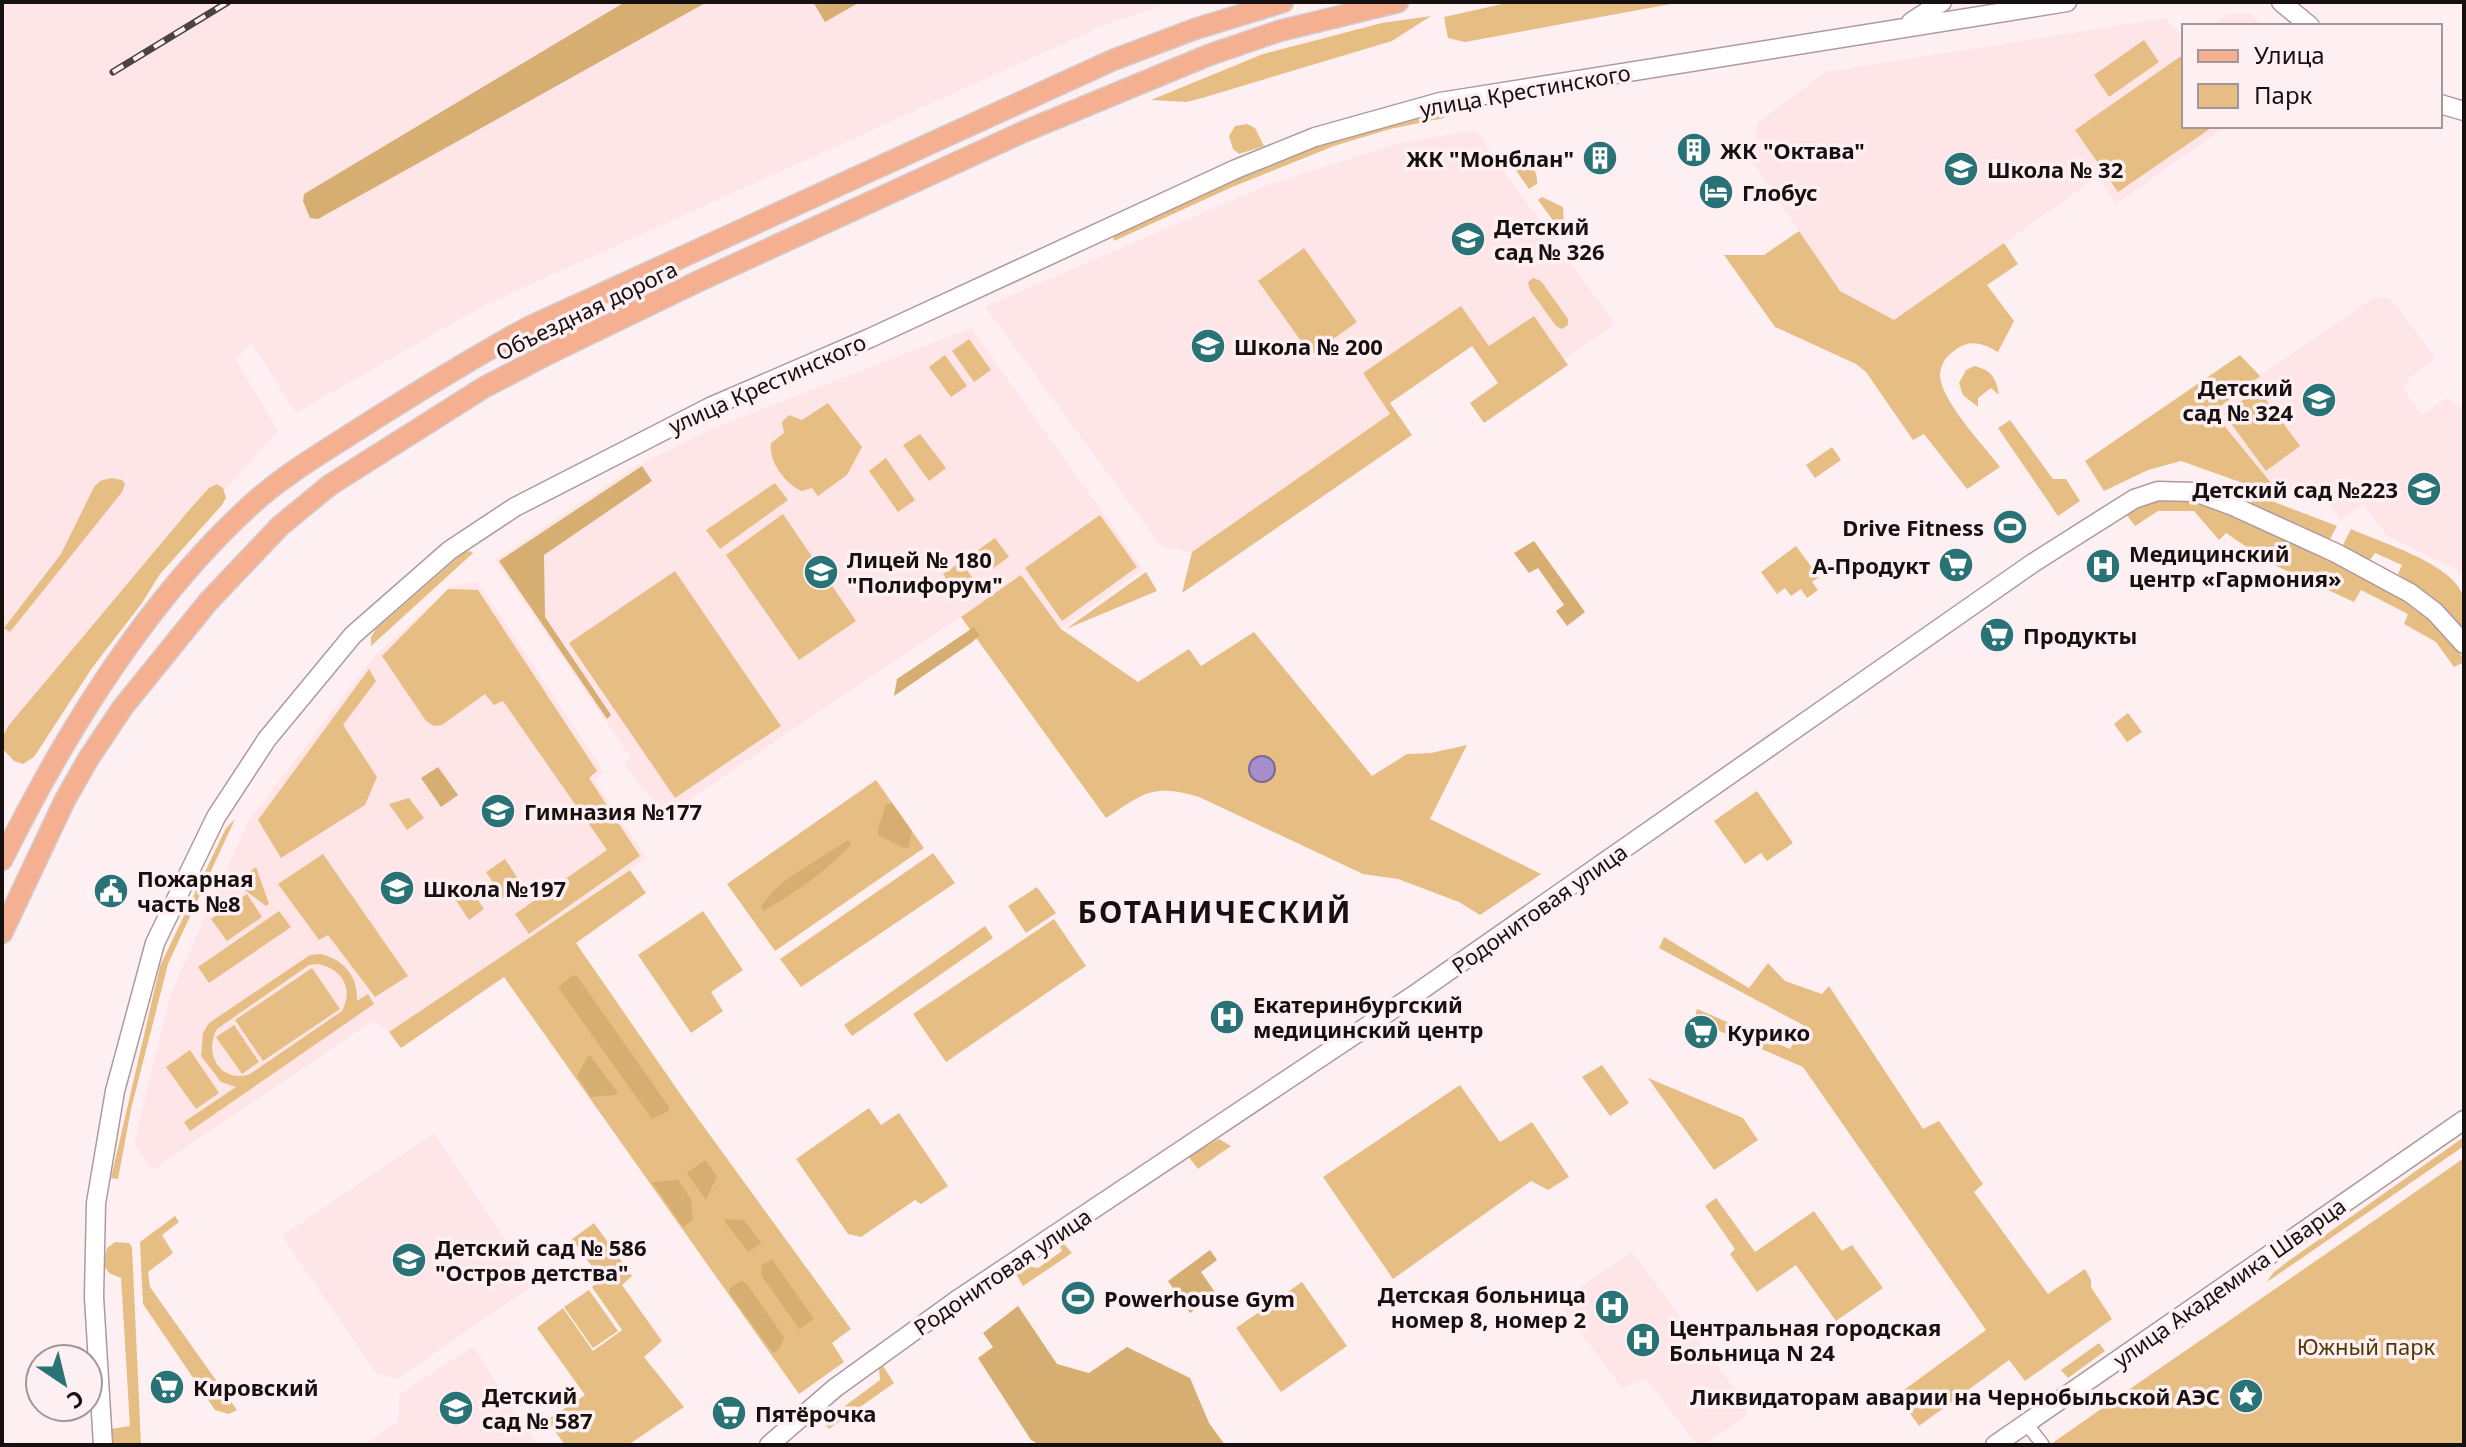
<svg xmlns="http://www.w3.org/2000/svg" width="2466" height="1447" viewBox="0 0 2466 1447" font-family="'Noto Sans',sans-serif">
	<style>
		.built { fill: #fee5e8 }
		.green { fill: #e6be84; fill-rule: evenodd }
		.forest { fill: #d7ae71 }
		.water { fill: #a58ecb; stroke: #7a6893; stroke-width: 2 }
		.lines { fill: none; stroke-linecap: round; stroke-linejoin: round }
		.street-casing { stroke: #ae9a9d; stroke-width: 15 }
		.secondary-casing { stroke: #ae9a9d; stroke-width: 21 }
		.primary-casing { stroke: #d1cfcf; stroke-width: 23 }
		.street { stroke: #fff; stroke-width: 12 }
		.secondary { stroke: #fff; stroke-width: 18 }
		.primary { stroke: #f5af91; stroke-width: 20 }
		.rail-casing { stroke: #4b4244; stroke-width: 7 }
		.rail { stroke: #fef0f2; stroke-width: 4; stroke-dasharray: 12; stroke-linecap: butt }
		.labels { text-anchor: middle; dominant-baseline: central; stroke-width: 7; stroke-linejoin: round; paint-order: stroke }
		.street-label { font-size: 22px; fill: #171011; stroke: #fef0f2 }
		.poi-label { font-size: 22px; font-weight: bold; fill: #171011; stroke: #fef0f2; text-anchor: start }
		.park-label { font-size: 22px; fill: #523703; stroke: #fef0f2 }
		.district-label { font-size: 30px; font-weight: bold; letter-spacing: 2px; fill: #171011; stroke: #fef0f2 }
	</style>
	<rect width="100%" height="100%" fill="#fef0f2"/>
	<g class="built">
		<polygon points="2,2 1174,2 1109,23 485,305 296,413 252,343 235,359 278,431 2,736"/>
		<polygon points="2249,13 2263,26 2209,26 2229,14"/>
		<polygon points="2166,18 2184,40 2184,126 2227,126 2116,204 2097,177 1895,321 1840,291 1752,161 1757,123 1826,72"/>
		<polygon points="1477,130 1505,173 1615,324 1564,359 1534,316 1489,347 1461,306 1363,373 1391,414 1192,552 1162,547 985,307 1267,185 1400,143"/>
		<polygon points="2374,297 2390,298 2436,358 2408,379 2403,389 2422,415 2448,397 2458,407 2464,407 2464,572 2460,575 2456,569 2387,536 2363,504 2341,520 2312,480 2284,498 2213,412 2260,376"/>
		<polygon points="971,328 1143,569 1061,629 1021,576 665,816 624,764 631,758 495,560 634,467 711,429"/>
		<polygon points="477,581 604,772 594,780 647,858 389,1032 374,1020 153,1170 134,1144 171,993 249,820 372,659 450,587"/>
		<polygon points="434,1133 535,1284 397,1379 376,1373 282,1236"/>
		<polygon points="1632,1252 1748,1407 1744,1418 1704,1445 1697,1445 1646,1379 1622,1388 1558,1302"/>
		<polygon points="473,1346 537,1445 364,1445 399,1421 399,1395"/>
	</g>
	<g class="green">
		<polygon points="1511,2 1682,2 1465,42 1448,38 1444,17"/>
		<polygon points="1431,16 1392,41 1202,98 1186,102 1151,100 1263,54 1382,23"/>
		<polygon points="2144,40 2159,62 2109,97 2094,75"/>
		<polygon points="2184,54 2184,126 2214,126 2118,192 2075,130"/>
		<path d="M1450 110 1444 118 1390 129 1334 146 1232 187 1114 241 1113 235 1127 226C1231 181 1336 124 1450 110Z"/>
		<polygon points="1247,124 1255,128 1264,146 1239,154 1233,149 1229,136 1235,126"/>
		<path d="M1513 155C1528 157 1538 169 1537 184L1529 189 1508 159Z"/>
		<polygon points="1542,197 1563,207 1564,227 1560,230 1538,200"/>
		<path d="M1799 231 1840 291 1894 320 2004 243 2018 264 1987 285 2014 321 1998 352C1984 344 1972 339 1958 348 1948 355 1942 360 1940 373 1938 398 1984 446 2000 467L1967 489 1924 434 1913 440 1866 372 1856 364 1775 327 1724 255H1764Z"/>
		<polygon points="1304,248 1357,322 1311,355 1258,281"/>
		<polygon points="1533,278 1541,281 1568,319 1568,325 1562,329 1556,326 1530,290 1528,282"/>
		<polygon points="1461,306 1489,346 1534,316 1568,365 1484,423 1470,403 1498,383 1472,346 1390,403 1412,435 1182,593 1192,552 1390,414 1363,373"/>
		<polygon points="969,339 991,370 974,382 952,351"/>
		<polygon points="945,355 967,386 951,397 929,367"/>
		<polygon points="2240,355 2260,376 2213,412 2272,484 2265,491 2181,461 2148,470 2104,491 2085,461"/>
		<path d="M1974 366C1992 370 1996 378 1999 395L1991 388 1978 398V407L1963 395 1959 383 1966 370Z"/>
		<polygon points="2258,389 2300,446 2266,471 2224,414"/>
		<path d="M828 403 862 447 847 475 818 496 812 488 802 491C786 485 768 461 771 443L784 433 782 422 789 415 802 420Z"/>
		<polygon points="2010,420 2053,479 2066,479 2080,501 2058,516 1998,428"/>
		<polygon points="920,434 946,468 929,481 903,445"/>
		<polygon points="1832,447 1841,460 1815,478 1806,465"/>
		<polygon points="886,458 915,500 898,512 869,471"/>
		<polygon points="111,478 122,480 125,484 122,492 10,632 4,628 61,554 94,487 100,481"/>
		<polygon points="775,483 788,500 720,549 706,530"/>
		<polygon points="217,484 223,488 226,498 222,505 160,574 142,603 92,668 34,757 23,764 14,761 2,748 2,737 9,725 190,509 209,488"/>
		<polygon points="2256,495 2337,526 2329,541 2289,523 2251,503"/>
		<polygon points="2163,497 2176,497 2225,510 2387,588 2425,615 2444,633 2464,659 2464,666 2462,663 2454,667 2436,642 2404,624 2408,614 2361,590 2354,602 2272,564 2226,533 2219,540 2194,511 2158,511 2135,526 2126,514"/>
		<polygon points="783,514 856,621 799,660 726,555"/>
		<polygon points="1100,515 1137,567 1062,621 1025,568"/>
		<path d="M2351 529C2382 543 2448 562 2462 593 2466 602 2464 619 2464 630L2450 614 2398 574 2402 565 2375 553 2370 560 2342 547Z"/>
		<polygon points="995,538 1009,557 992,569 978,550"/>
		<polygon points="1796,546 1819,577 1812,582 1818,590 1807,598 1801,589 1791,596 1785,588 1777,594 1761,572"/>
		<polygon points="470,551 473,553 371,646 371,637 376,629 464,552"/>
		<polygon points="961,562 974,580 957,593 943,574"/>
		<polygon points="675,571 781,726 675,798 569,643"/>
		<polygon points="1146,572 1157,591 1066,629"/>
		<path d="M1021 575 1061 629 1138 682 1189 649 1201 666 1254 632 1372 776 1407 754 1431 753 1467 745 1430 819 1541 874 1480 915 1459 902 1398 879 1363 874 1199 797C1153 783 1144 793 1106 818L961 617Z"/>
		<polygon points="448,589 478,590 597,771 589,778 640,856 529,934 515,914 607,850 503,701 494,705 485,694 442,725 434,726 426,721 382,656"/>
		<polygon points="369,669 376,681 343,725 377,777 365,805 281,858 258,820"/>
		<polygon points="2128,713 2142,732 2127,742 2114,724"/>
		<polygon points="876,780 924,848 775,951 727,884"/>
		<polygon points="1757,791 1793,843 1767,861 1761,853 1745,864 1714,821"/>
		<polygon points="409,798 424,818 407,830 389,804"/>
		<polygon points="235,819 168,964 131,1109 118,1179 111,1178 160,966 226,828"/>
		<polygon points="933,853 955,883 801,987 780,959"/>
		<polygon points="323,854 408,976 375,997 328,935 319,940 278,884"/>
		<polygon points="505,859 523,886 504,899 486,872"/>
		<polygon points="256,867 269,904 266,906 234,882"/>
		<polygon points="630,870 646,893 576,943 683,1098 851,1329 832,1343 844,1362 799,1394 504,977 401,1048 389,1032"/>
		<polygon points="468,886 484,909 469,920 453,896"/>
		<polygon points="1037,887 1056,913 1026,933 1008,906"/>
		<polygon points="247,894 262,917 227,941 211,919"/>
		<polygon points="279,911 291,927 209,983 198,967"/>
		<polygon points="703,911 743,970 711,992 723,1011 691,1033 638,955"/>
		<polygon points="1054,919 1086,966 946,1062 913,1014"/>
		<polygon points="985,926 993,938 852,1036 844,1025"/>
		<polygon points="1664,937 1749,988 1768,963 1785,981 1822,994 1829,986 1923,1129 1939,1121 1983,1184 1974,1192 2048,1294 2085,1269 2091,1280 2091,1287 2112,1319 2025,1381 2009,1360 1919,1426 1897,1395 1986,1330 1803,1067 1694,1020 1697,1009 1790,1049 1803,1025 1659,948"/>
		<path d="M321 954C345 960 358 977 357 1001L368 994 374 1004 190 1131 184 1122 236 1087 221 1082 201 1056 203 1033 209 1023 310 955ZM318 964C342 969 354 988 342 1011L250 1074C221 1084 203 1054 217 1029L309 965Z"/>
		<polygon points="312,968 340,1009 263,1061 235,1020"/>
		<polygon points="234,1025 259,1062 242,1074 216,1037"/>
		<polygon points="190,1050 219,1093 196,1109 166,1067"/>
		<polygon points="1602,1065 1629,1103 1610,1116 1582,1077"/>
		<polygon points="1648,1078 1743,1118 1758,1140 1714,1170"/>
		<polygon points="1460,1085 1500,1142 1532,1122 1569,1177 1548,1190 1531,1181 1393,1279 1323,1177"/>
		<polygon points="869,1108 881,1125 899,1113 948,1186 921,1204 915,1200 861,1237 848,1234 796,1159"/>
		<polygon points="2464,1137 2464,1146 2267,1282 2273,1273 2287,1262"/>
		<polygon points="1219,1139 1231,1146 1198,1169 1188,1156"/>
		<path d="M2464 1158V1445L2051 1444C2188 1348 2327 1254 2464 1158Z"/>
		<polygon points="1716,1198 1755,1252 1814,1211 1842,1251 1852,1245 1883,1288 1836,1321 1796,1265 1757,1292 1730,1254 1735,1249 1705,1206"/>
		<polygon points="175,1216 179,1222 162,1235 173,1253 148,1272 150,1287 237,1410 229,1414 215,1410 143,1304 140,1242"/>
		<polygon points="594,1223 632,1276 622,1285 662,1341 644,1357 684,1407 628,1445 565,1445 547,1420 585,1395 537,1328 563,1308 593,1351 622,1330 592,1287 601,1279 572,1239"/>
		<polygon points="115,1242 129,1243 132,1247 141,1445 112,1445 111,1429 130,1426 121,1278 109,1273 103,1264 107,1248"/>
		<polygon points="1058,1243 1064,1244 1072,1253 1023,1286 1016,1274 1027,1266 1038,1268 1062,1251"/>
		<polygon points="1302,1282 1347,1346 1281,1392 1236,1328"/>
		<polygon points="589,1290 618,1331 593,1348 564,1307"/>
		<polygon points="2099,1343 2105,1351 2068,1378 2061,1370"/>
		<polygon points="883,1366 894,1383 829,1429 818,1414 830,1417 880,1380 879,1369"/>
	</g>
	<g class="forest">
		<polygon points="625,2 707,2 318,219 310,218 303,201 304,194"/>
		<polygon points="813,2 860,2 825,22"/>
		<polygon points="642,466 652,481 544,555 545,617 611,715 607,719 499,561"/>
		<polygon points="1534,541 1585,612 1567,626 1556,611 1564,605 1538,568 1529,573 1514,553"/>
		<polygon points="974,627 980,635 971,643 894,696 897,679"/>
		<polygon points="438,767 458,795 441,807 421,778"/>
		<path d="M892 803 912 831 909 847 904 848 878 835C877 823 884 817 885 805Z"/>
		<path d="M848 840 851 845C825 872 795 893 763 911L761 906 773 891 787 879Z"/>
		<polygon points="573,975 577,976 669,1107 669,1111 652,1119 558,987"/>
		<polygon points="589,1054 618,1093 616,1095 591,1097 577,1076"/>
		<polygon points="705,1160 717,1176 706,1200 687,1173"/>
		<polygon points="678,1180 691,1199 693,1220 683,1227 652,1182"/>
		<polygon points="723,1219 744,1220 761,1243 748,1252"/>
		<polygon points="1210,1250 1217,1260 1201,1272 1217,1295 1190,1313 1168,1281"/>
		<polygon points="772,1259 814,1319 799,1329 761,1275 762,1265"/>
		<polygon points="741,1281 746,1283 784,1337 779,1349 773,1353 729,1293 730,1288"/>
		<polygon points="1018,1306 1057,1364 1089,1373 1127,1347 1190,1378 1209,1423 1225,1445 1040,1445 1031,1440 978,1358 993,1347 983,1333"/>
	</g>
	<circle class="water" cx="1262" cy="769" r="13"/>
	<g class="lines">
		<g class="street-casing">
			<polyline id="street" points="2026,1423 2043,1445"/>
		</g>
		<g class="secondary-casing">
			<g id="secondary">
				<polyline points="2281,2 2310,26"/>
				<polyline points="1911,22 1942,2"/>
				<polyline points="2440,104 2464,111"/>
				<polyline points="103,1445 94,1297 96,1203 115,1091 155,943 216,817 267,739 353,635 450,550 515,507 710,407 870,338 1236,169 1315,137 1440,102 2067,2"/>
				<polyline points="769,1445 835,1388 957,1300 1417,993 2033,563 2134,499 2158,491 2195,492 2233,506 2336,553 2410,593 2435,612 2464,644"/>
				<polyline points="1995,1445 2464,1120"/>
			</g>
		</g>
		<g class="primary-casing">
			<g id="primary">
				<path d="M2 860C65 733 146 600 252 504 285 474 325 451 362 427 417 392 472 358 529 327L1113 60 1195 29 1283 2"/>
				<polyline points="2,933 65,800 87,761 123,707 208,602 280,526 330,485 483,388 546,355 701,280 1023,132 1209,55 1279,31 1398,2"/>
			</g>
		</g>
		<use href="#street" class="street"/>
		<use href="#secondary" class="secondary"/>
		<use href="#primary" class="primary"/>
		<g class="rail-casing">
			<polyline id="rail" points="113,72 228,2"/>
		</g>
		<use href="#rail" class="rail"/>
	</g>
	<defs>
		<g id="building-disc" transform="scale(1.8)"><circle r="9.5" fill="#297377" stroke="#fef0f2"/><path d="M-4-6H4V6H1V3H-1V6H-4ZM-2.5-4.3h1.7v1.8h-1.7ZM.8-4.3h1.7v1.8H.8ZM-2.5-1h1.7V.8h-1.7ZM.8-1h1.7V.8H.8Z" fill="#fff"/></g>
		<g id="school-disc" transform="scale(1.8)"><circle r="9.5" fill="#297377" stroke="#fef0f2"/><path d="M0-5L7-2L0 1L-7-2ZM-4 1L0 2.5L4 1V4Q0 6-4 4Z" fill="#fff"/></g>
		<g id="hotel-disc" transform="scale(1.8)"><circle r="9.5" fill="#297377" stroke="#fef0f2"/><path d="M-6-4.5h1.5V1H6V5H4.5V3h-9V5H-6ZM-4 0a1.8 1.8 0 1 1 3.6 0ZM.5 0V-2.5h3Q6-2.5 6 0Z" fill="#fff"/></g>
		<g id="stadium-disc" transform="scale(1.8)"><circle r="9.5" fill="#297377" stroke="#fef0f2"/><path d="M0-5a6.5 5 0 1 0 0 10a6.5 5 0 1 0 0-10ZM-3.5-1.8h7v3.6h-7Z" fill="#fff"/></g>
		<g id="supermarket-disc" transform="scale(1.8)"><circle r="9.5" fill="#297377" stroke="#fef0f2"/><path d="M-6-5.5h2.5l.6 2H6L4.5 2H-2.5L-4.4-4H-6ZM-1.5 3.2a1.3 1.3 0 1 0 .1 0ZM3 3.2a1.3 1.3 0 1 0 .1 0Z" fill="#fff"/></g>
		<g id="hospital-disc" transform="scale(1.8)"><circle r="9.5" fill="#297377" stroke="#fef0f2"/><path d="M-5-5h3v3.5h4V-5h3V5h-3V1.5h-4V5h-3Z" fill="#fff"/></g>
		<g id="civic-disc" transform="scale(1.8)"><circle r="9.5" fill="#297377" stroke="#fef0f2"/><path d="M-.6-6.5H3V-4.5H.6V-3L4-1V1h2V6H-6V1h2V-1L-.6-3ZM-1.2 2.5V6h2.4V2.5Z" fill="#fff"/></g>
		<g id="sight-disc" transform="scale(1.8)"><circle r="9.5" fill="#297377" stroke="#fef0f2"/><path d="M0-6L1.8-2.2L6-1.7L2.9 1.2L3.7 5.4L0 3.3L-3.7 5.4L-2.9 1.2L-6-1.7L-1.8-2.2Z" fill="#fff"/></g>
	</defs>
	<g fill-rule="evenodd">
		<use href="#building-disc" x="1694" y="150"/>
		<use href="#building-disc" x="1600" y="158"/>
		<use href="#school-disc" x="1961" y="169"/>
		<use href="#hotel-disc" x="1716" y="192"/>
		<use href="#school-disc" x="1468" y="239"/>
		<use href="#school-disc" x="1208" y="346"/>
		<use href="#school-disc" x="2319" y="400"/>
		<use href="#school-disc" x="2424" y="489"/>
		<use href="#stadium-disc" x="2010" y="527"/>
		<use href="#supermarket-disc" x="1956" y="565"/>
		<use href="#hospital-disc" x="2103" y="566"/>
		<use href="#school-disc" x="821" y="572"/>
		<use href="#supermarket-disc" x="1997" y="635"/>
		<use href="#school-disc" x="498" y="811"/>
		<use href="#school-disc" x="397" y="888"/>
		<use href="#civic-disc" x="111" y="891"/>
		<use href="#hospital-disc" x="1227" y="1017"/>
		<use href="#supermarket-disc" x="1701" y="1032"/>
		<use href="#school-disc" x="409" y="1260"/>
		<use href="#stadium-disc" x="1078" y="1298"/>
		<use href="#hospital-disc" x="1612" y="1307"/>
		<use href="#hospital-disc" x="1643" y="1340"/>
		<use href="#supermarket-disc" x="167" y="1387"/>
		<use href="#sight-disc" x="2246" y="1396"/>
		<use href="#school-disc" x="456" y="1408"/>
		<use href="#supermarket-disc" x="729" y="1413"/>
	</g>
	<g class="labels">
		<g class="street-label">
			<text transform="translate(1525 90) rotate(-10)">улица Крестинского</text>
			<text transform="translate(586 310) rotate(-26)">Объездная дорога</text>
			<text transform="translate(767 383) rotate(-24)">улица Крестинского</text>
			<text transform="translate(1539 908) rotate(-35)">Родонитовая улица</text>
			<text transform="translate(1002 1271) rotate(-34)">Родонитовая улица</text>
			<text transform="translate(2229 1282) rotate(-35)">улица Академика Шварца</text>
		</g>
		<g class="poi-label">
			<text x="1720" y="150">ЖК "Октава"</text>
			<text x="1574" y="158" text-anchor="end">ЖК "Монблан"</text>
			<text x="1987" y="169">Школа № 32</text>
			<text x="1742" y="192">Глобус</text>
			<text x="1494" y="226">Детский<tspan x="1494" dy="25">сад № 326</tspan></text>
			<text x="1234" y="346">Школа № 200</text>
			<text x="2293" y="387" text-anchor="end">Детский<tspan x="2293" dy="25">сад № 324</tspan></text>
			<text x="2398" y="489" text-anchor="end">Детский сад №223</text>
			<text x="1984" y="527" text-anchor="end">Drive Fitness</text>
			<text x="2129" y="553">Медицинский<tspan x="2129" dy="25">центр «Гармония»</tspan></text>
			<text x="847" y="559">Лицей № 180<tspan x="847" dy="25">"Полифорум"</tspan></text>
			<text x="1930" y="565" text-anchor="end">А-Продукт</text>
			<text x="2023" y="635">Продукты</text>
			<text x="524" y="811">Гимназия №177</text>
			<text x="137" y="878">Пожарная<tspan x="137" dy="25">часть №8</tspan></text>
			<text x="423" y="888">Школа №197</text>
			<text x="1253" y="1004">Екатеринбургский<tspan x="1253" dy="25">медицинский центр</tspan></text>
			<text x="1727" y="1032">Курико</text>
			<text x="435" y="1247">Детский сад № 586<tspan x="435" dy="25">"Остров детства"</tspan></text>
			<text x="1586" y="1294" text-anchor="end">Детская больница<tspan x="1586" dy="25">номер 8, номер 2</tspan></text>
			<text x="1104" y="1298">Powerhouse Gym</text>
			<text x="1669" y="1327">Центральная городская<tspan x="1669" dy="25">Больница N 24</tspan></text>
			<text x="193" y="1387">Кировский</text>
			<text x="482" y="1395">Детский<tspan x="482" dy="25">сад № 587</tspan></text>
			<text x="2220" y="1396" text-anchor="end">Ликвидаторам аварии на Чернобыльской АЭС</text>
			<text x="755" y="1413">Пятёрочка</text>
		</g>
		<g class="park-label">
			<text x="2366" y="1346">Южный парк</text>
		</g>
		<g class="district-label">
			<text x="1215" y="911">БОТАНИЧЕСКИЙ</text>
		</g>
	</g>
	<rect width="2466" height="1447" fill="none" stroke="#171011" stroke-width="8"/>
	<rect x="2182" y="24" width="260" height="104" fill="#fef0f2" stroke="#a29698" stroke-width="2"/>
	<rect x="2198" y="50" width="40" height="12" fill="#f5af91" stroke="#a29698" stroke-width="2"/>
	<text x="2254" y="64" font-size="24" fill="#171011">Улица</text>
	<rect x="2198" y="84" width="40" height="24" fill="#e6be84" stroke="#a29698" stroke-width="2"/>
	<text x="2254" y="104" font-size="24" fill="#171011">Парк</text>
	<g transform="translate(64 1383) rotate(145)"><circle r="38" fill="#fef0f2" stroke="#a29698" stroke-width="2"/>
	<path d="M0-6L14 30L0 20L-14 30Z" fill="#297377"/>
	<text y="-12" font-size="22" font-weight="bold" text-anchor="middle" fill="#171011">С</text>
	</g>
</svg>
